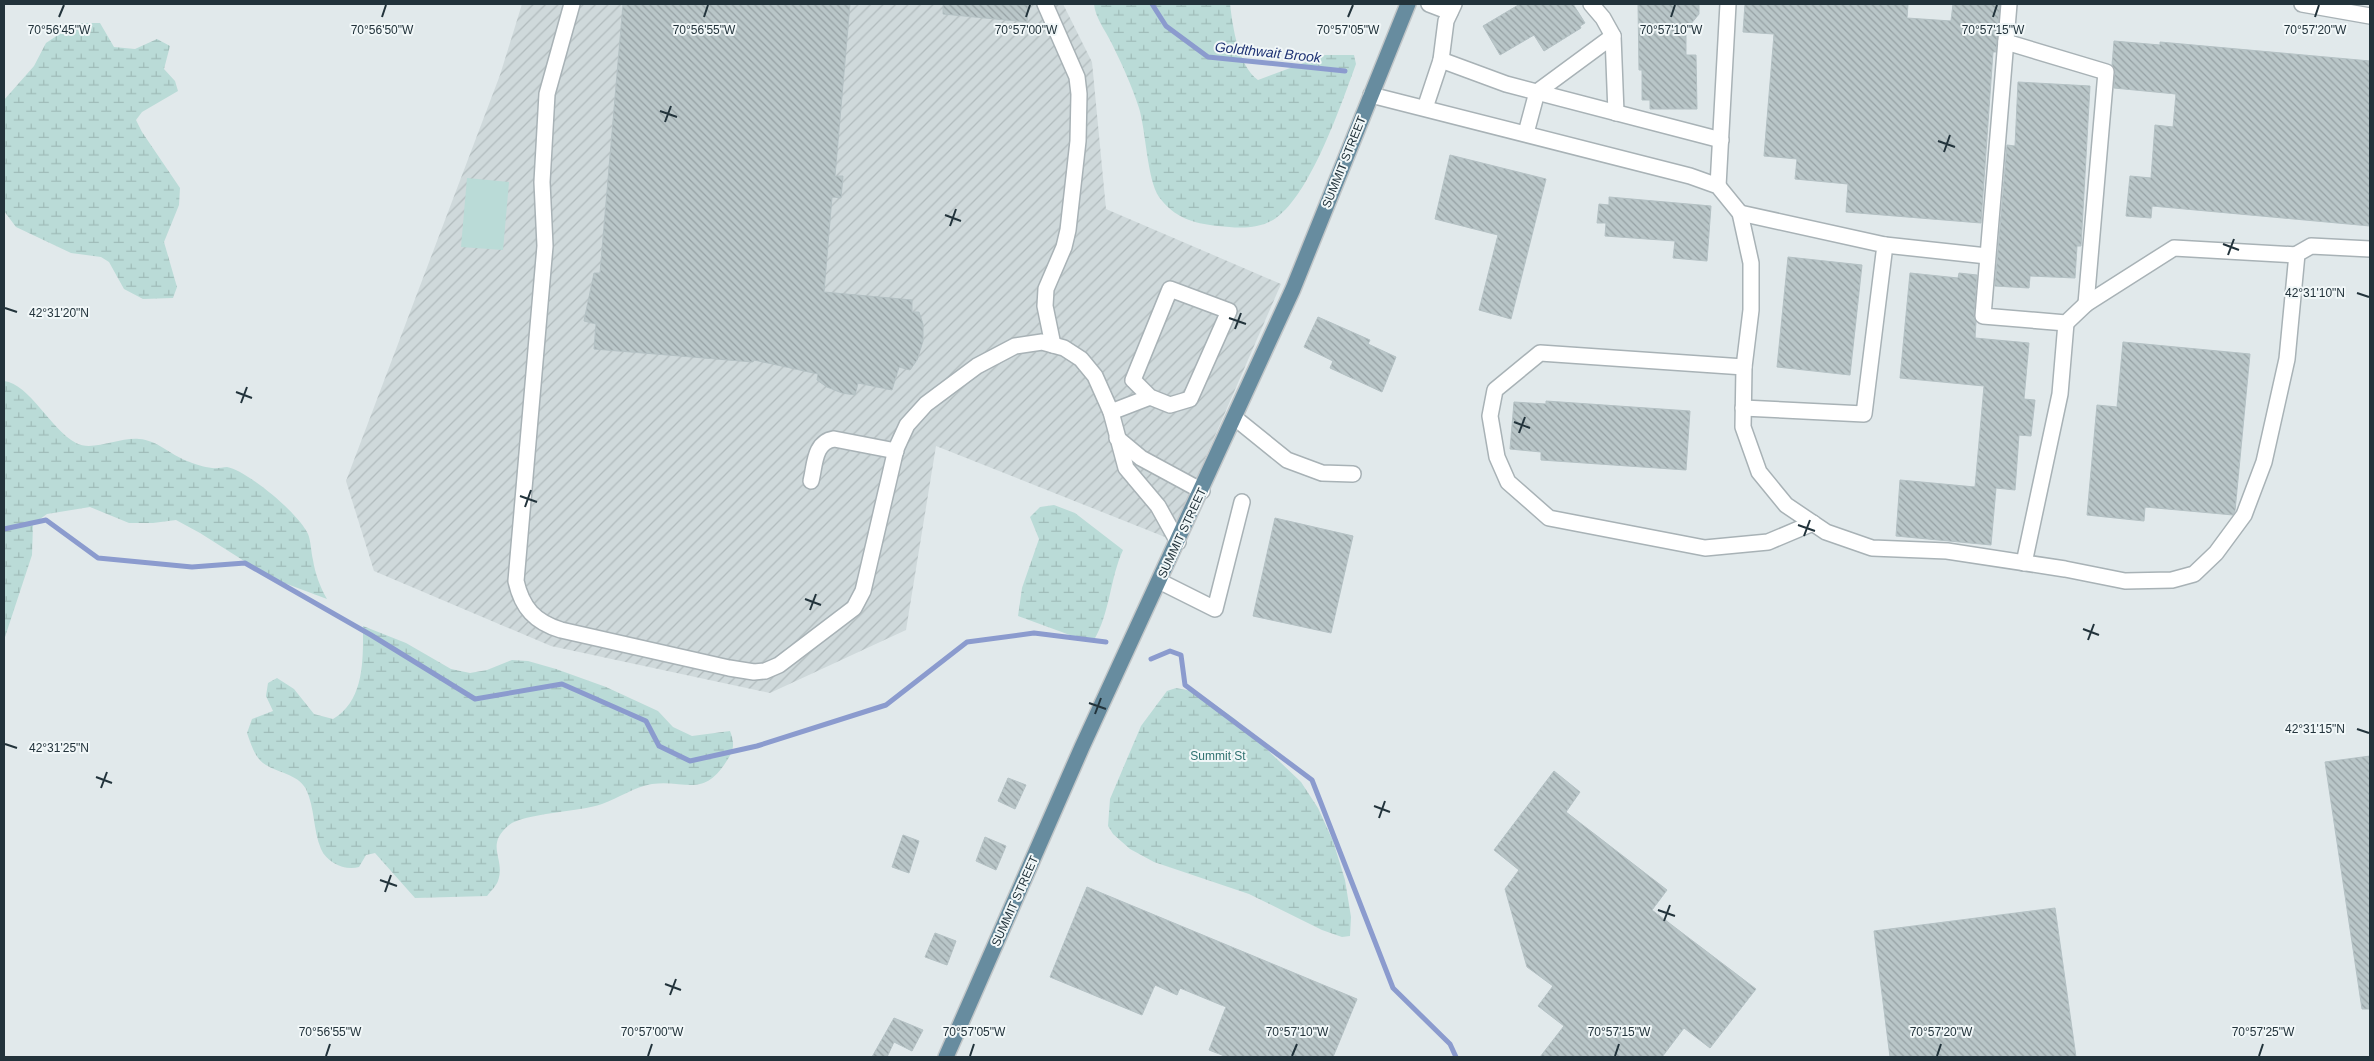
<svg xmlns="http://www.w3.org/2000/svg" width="2374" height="1061" viewBox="0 0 2374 1061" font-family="Arial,sans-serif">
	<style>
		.industrial { fill: url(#industrial-furrows) }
		.green { fill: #badbd7 }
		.wetland { fill: url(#wetland-marsh) }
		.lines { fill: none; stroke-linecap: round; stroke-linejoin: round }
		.stream { stroke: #8b9bce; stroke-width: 5 }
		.building { fill: url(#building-back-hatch); stroke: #b4c1c4 }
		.minor-casing { stroke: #a8b2b6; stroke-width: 18 }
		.major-casing { stroke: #c1c6c8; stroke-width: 18 }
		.minor { stroke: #fff; stroke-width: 15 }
		.major { stroke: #678c9f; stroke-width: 15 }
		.ticks { fill: none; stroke: #22333b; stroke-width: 2 }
		.labels { text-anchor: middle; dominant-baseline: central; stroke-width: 4; stroke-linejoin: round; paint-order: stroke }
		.street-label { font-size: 12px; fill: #22333b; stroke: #f1f7f8 }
		.park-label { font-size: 12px; fill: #2e706f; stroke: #f1f7f8 }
		.water-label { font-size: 14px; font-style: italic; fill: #1f3374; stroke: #f1f7f8 }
		.ticks-label { font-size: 12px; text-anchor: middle; fill: #22333b; stroke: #f1f7f8; stroke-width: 4; stroke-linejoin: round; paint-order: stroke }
	</style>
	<defs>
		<pattern id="industrial-furrows" width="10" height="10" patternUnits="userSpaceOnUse" patternTransform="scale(1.25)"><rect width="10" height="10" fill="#cfd9db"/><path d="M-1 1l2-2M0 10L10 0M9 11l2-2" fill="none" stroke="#b1bbbd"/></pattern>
		<pattern id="wetland-marsh" width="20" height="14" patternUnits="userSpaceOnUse" patternTransform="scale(1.25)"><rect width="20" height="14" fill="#badbd7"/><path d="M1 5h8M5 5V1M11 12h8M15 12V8" fill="none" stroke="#a0bcb9"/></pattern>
		<pattern id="building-back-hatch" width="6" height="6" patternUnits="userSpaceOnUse" patternTransform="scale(1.25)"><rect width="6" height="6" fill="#b9c6c8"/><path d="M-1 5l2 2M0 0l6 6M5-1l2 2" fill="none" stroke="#96a1a4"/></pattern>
	</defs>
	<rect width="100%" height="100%" fill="#e1e9eb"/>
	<polygon class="industrial" points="522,4 1063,4 1092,62 1106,209 1281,284 1170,539 936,446 906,630 770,693 551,646 374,571 346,481 500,75"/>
	<polygon class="green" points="467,178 509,182 503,250 461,247"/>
	<g class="wetland">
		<path d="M1094 4H1230C1233 28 1238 65 1258 80L1325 55H1354L1356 64C1341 105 1311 193 1276 218 1259 230 1237 228 1218 226 1192 223 1175 218 1159 197 1147 179 1146 131 1139 108 1132 86 1121 62 1111 42 1105 30 1095 17 1094 4Z"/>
		<polygon points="76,23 100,23 114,47 135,49 157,39 170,46 164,69 175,81 178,91 142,112 136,120 142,132 180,188 179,205 164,242 177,287 173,298 143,299 124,289 109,262 101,257 71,253 16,227 4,211 4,100 34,66 46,43"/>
		<path d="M4 381C30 384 50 429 76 443 92 452 120 437 139 439 157 440 171 455 187 461 194 464 204 467 212 468 217 469 223 467 227 467 248 471 299 514 308 534 311 541 311 552 313 560 315 573 320 587 327 599L271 578 200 533 176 520 153 523H129L90 507 47 514 33 524 32 555 4 640Z"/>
		<path d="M1054 505 1075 513 1123 550C1110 578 1110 613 1094 640L1078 638 1018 616 1022 588 1039 539 1030 517 1040 507Z"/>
		<path d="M363 626 406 643 451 669 470 673 487 670 512 660 528 661 556 669 606 687 658 711 673 727 692 736 730 731C735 744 734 750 726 762 702 799 685 779 652 784 634 787 619 798 602 804 579 812 525 813 509 825 484 846 506 858 498 881 496 886 490 892 487 896L415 898 375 853 366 855 359 867C345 871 327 863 321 849 313 830 315 808 306 789 297 773 276 773 263 763 254 756 251 744 247 733L252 719 273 711 266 696 268 683 277 678 294 689 314 714 333 719C365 700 363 659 363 626Z"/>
		<polygon points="1176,688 1197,692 1235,719 1301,782 1318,808 1333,841 1345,880 1351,917 1350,936 1342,937 1322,930 1249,894 1154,862 1130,849 1113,834 1108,826 1110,799 1141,726 1167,691"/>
	</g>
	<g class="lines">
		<g class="stream">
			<polyline points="1152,4 1166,26 1208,57 1345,71"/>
			<polyline points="4,529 46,520 98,558 192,567 245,563 371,635 475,699 562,684 646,721 659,746 690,761 757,746 886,705 967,642 1034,633 1106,642"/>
			<polyline points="1151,659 1170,651 1181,655 1185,685 1312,780 1393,988 1450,1044 1456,1057"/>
		</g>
	</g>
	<g class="building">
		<polygon points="623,4 850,4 835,176 843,176 841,198 832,197 824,292 912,300 912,312 919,312 923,324 923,341 917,360 910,370 899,367 892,390 858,383 855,395 842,393 827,387 817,380 818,374 754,360 753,362 594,349 596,324 584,321 594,273 600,273"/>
		<polygon points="943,4 1028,5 1027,22 943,14"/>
		<polygon points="1520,4 1573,4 1585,23 1580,26 1581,28 1544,51 1534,35 1500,55 1483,26"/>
		<polygon points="1638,4 1699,4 1699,14 1686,30 1686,55 1696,55 1697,109 1650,109 1650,100 1642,100 1642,70 1639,70"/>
		<polygon points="1745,4 1908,4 1907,18 1951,21 1953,4 2000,4 1996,52 1993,52 1981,223 1846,212 1848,184 1795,179 1797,159 1764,156 1774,34 1743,32"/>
		<polygon points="2114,41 2160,45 2160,42 2370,61 2370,226 2152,206 2151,218 2126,216 2130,176 2151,178 2155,125 2173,127 2176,94 2114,88 2115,72 2112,65"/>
		<polygon points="2018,82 2090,86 2081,246 2077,246 2075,278 2030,276 2029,288 1995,286 2007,145 2015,146"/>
		<polygon points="1450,155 1546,179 1511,319 1479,310 1498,235 1435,219"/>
		<polygon points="1609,197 1711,206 1707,261 1673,258 1675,241 1605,236 1606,223 1597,223 1599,204 1609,205"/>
		<polygon points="1788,257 1862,265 1850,375 1777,367"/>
		<polygon points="1910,273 1958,278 1959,273 1977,275 1974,315 1976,322 1975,338 2029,343 2024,399 2035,400 2031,436 2019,435 2015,490 1996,488 1991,545 1896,536 1900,480 1975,487 1984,386 1900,378"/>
		<polygon points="1318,317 1370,340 1368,344 1396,357 1382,392 1330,368 1333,361 1304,347"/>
		<polygon points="2123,342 2250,354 2235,511 2233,515 2145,507 2144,521 2087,515 2097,405 2117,407"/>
		<polygon points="1546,401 1690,411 1686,470 1541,460 1541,452 1510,449 1514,402 1546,404"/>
		<polygon points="1275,518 1353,536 1331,633 1253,616"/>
		<polygon points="2370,756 2370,1009 2362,1009 2325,762"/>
		<polygon points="1554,771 1580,792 1566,812 1667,890 1652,910 1756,989 1710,1048 1684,1028 1662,1057 1540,1057 1564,1026 1538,1006 1553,986 1527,967 1505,889 1519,870 1494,850"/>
		<polygon points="1008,778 1026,785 1015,809 998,801"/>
		<polygon points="903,835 919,841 909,873 892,867"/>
		<polygon points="985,837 1006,846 996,870 976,861"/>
		<polygon points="1087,887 1357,999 1333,1057 1227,1057 1209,1050 1226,1007 1180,988 1177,995 1155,985 1142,1015 1050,977"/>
		<polygon points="2055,908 2076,1057 1890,1057 1874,931"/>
		<polygon points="935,933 956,941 947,965 925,957"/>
		<polygon points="894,1018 923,1030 912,1051 894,1042 887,1057 872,1057"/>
	</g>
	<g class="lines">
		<g class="minor-casing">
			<g id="minor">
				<path d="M572 4 547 94 542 182 545 246 516 581C522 608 535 622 561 630L729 668 754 672 765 671 779 665 854 608 863 591 896 449 907 425 926 404 977 366 1015 346 1042 342 1064 348 1081 359 1095 376 1111 412 1126 468 1158 506 1178 542"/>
				<polyline points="1045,4 1077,77 1079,94 1078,141 1068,230 1064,247 1046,289 1045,306 1053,345"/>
				<polyline points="1429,4 1450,12"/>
				<polyline points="1591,4 1603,18 1613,36 1616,113"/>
				<polyline points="2009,4 1983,316 2066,323 2086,304 2174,248 2297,255"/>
				<polyline points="2302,4 2370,16"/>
				<polyline points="2006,42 2106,72 2086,304"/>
				<polyline points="1441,60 1446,21 1454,4"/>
				<polyline points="1371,95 1690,176 1718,186 1740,213 1751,263 1751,310 1744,367 1743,427 1759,472 1786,505 1826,532 1872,548 1947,551 2065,569 2125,581 2172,580 2194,574 2216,553 2244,515 2264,462 2287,359 2297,254 2311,246 2370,249"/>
				<polyline points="1425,108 1441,60 1506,84 1721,140"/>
				<polyline points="1526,133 1537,92 1613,36"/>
				<polyline points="1718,186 1728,4"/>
				<polyline points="1740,213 1885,245 1864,414 1743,408"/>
				<polyline points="1885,245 1987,256"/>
				<polyline points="1744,367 1540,353 1495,390 1490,416 1497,457 1508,482 1549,518 1705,548 1768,542 1813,523"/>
				<polyline points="1111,412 1150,397 1133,380 1170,289 1229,311 1190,399 1170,405 1150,397"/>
				<polyline points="1235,418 1287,460 1322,473 1353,474"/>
				<polyline points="1117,438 1141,458 1202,491"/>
				<path d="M811 481C815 465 814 442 834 439L896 451"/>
				<polyline points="2024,563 2060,394 2066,323"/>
				<polyline points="1159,581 1215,609 1242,502"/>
			</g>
		</g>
		<g class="major-casing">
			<polyline id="major" points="946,1057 1082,747 1293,289 1408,4"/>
		</g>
		<use href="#minor" class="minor"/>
		<use href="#major" class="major"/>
	</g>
	<path class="ticks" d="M59 17 64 5M382 17 386 5M704 17 708 5M1026 17 1030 5M1348 17 1353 5M1671 17 1675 5M1993 17 1997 5M2315 17 2319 5M660 111 677 117M665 122 671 106M1938 141 1955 147M1944 152 1950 135M945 215 961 221M950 226 956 209M2223 244 2239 250M2228 255 2234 239M2357 293 2369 297M5 308 17 312M1229 318 1246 324M1235 329 1241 313M236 392 252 398M241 403 247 387M1514 422 1530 428M1519 433 1525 417M520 496 537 502M525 507 531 490M1798 525 1815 531M1804 536 1810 520M805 599 821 605M810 610 816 594M2083 629 2099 635M2088 640 2094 624M1089 703 1106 709M1095 714 1101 698M2357 729 2369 733M5 744 17 748M96 777 112 783M101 788 107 772M1374 806 1390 812M1379 818 1385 801M380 880 397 886M385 892 391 875M1658 910 1675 916M1664 921 1670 905M665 984 681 990M670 995 676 979M326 1056 330 1044M648 1056 652 1044M970 1056 974 1044M1292 1056 1297 1044M1615 1056 1619 1044M1937 1056 1941 1044M2259 1056 2263 1044"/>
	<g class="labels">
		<g class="street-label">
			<text transform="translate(1344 162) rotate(-68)">SUMMIT STREET</text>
			<text transform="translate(1182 533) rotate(-65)">SUMMIT STREET</text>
			<text transform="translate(1015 901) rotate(-66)">SUMMIT STREET</text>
		</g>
		<g class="park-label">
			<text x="1218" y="756">Summit St</text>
		</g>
		<g class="water-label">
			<text transform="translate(1268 52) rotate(6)">Goldthwait Brook</text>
		</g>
	</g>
	<g class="ticks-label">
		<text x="382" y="34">70°56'50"W</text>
		<text x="59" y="34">70°56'45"W</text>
		<text x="704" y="34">70°56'55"W</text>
		<text x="1026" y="34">70°57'00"W</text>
		<text x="1348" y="34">70°57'05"W</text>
		<text x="1671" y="34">70°57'10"W</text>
		<text x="1993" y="34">70°57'15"W</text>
		<text x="2315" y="34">70°57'20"W</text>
		<text x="2315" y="297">42°31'10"N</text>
		<text x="59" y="317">42°31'20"N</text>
		<text x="2315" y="733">42°31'15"N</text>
		<text x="59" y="752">42°31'25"N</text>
		<text x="330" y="1036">70°56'55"W</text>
		<text x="652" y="1036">70°57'00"W</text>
		<text x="974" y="1036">70°57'05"W</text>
		<text x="1297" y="1036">70°57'10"W</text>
		<text x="1619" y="1036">70°57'15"W</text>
		<text x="1941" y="1036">70°57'20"W</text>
		<text x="2263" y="1036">70°57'25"W</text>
	</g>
	<rect width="2374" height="1061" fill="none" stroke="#22333b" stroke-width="10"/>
</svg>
